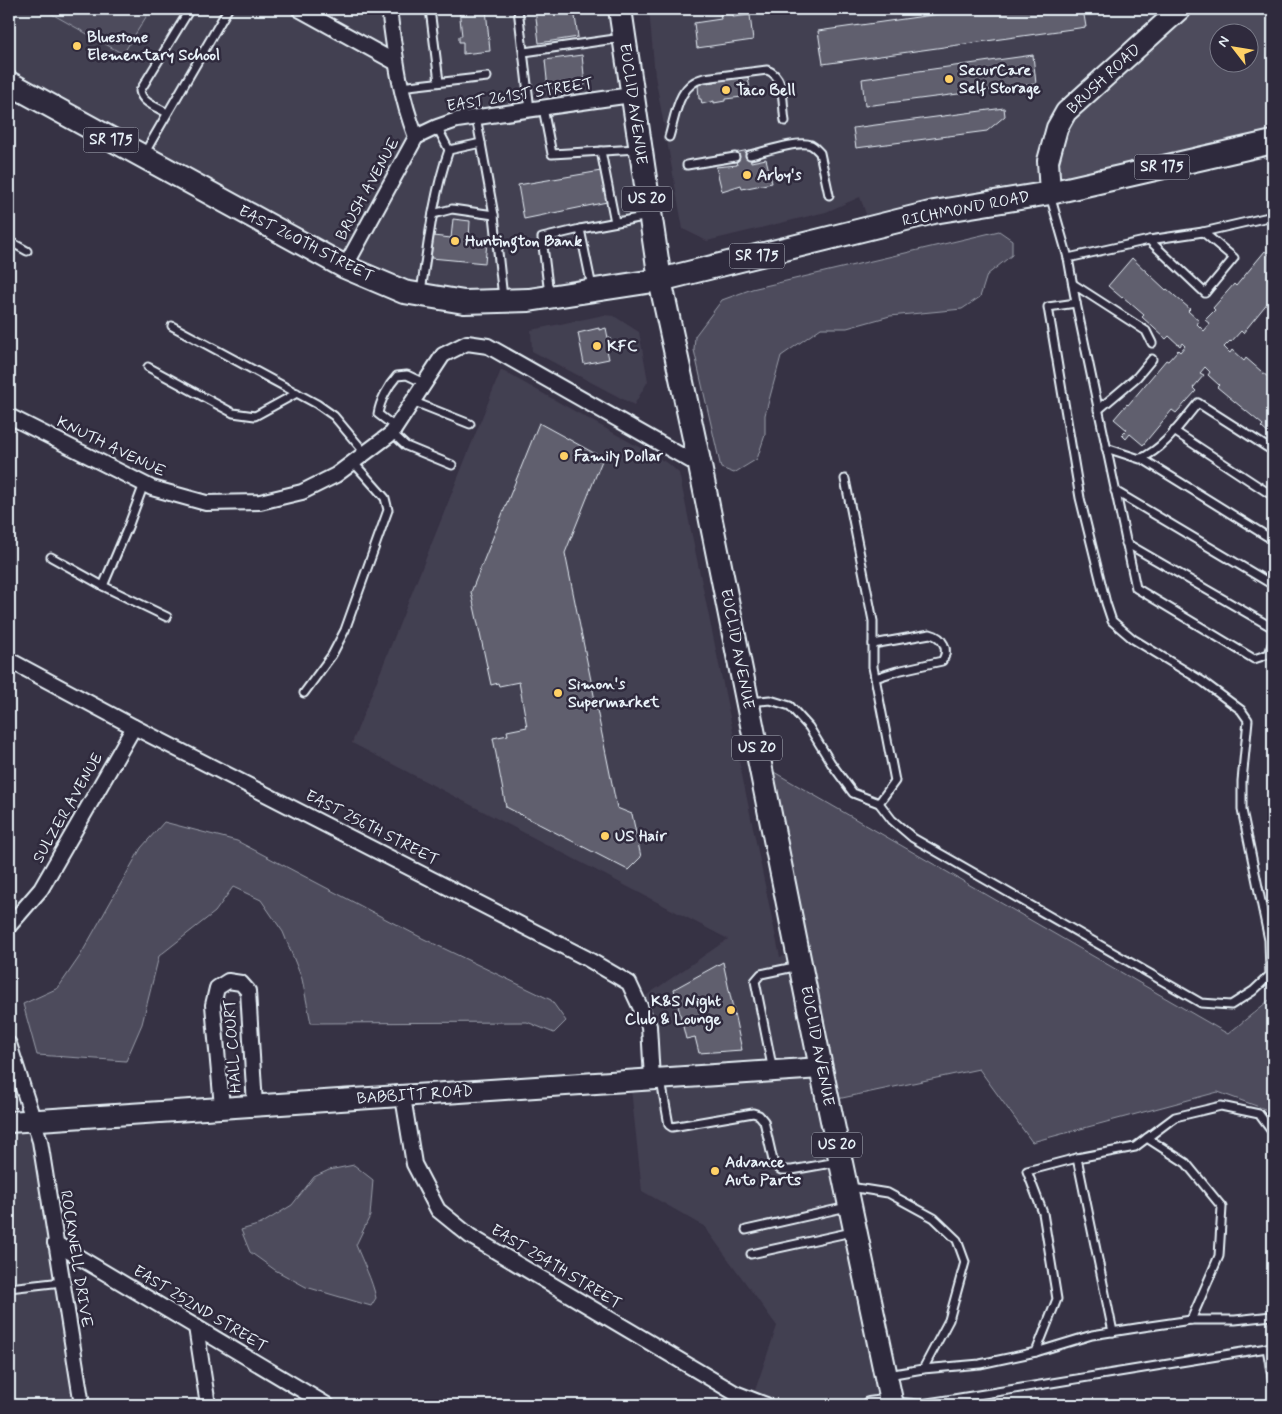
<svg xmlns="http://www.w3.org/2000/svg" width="1282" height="1414" viewBox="0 0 1282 1414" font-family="Mynerve,sans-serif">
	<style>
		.built { fill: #433f51 }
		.green { fill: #4d4b5c; stroke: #9a9eaa; fill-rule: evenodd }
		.building { fill: #605e6e; stroke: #e8f1f8 }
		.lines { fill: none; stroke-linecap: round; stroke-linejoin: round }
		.lane-casing { stroke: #e8f1f8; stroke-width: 11 }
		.street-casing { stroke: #e8f1f8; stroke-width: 18 }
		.secondary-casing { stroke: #e8f1f8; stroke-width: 24 }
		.primary-casing { stroke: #e8f1f8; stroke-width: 26 }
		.lane { stroke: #2f2a3d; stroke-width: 7 }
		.street { stroke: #2f2a3d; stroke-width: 14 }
		.secondary { stroke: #2f2a3d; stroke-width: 20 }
		.primary { stroke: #2f2a3d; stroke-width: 22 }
		.poi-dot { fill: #ffd166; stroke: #2f2a3d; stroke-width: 2 }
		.labels { text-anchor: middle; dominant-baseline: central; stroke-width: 5; stroke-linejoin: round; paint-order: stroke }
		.shield { fill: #2f2a3d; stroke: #b0b5c0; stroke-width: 1 }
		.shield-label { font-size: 15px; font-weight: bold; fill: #e8f1f8 }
		.poi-label { font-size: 16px; font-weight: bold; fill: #e8f1f8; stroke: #2f2a3d; text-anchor: start }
		.street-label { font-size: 16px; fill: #e8f1f8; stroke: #2f2a3d }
	</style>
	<rect width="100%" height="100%" fill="#363244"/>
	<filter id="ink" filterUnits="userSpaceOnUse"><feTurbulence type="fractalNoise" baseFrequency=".02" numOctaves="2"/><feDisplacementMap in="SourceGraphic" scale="10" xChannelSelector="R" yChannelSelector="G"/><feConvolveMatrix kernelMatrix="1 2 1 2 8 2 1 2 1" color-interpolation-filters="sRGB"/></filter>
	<g filter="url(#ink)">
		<g class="built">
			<polygon points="9,9 619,9 660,280 593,289 404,292 9,83"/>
			<polygon points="649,9 1180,9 1050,193 871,228 860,197 826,212 707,241 683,229 655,76"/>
			<polygon points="604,315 614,316 639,332 648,381 634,405 532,351 531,330"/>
			<polygon points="501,370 669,464 679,473 780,957 798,953 892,1405 750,1405 777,1326 704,1226 642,1191 630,1080 652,1079 637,1002 728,939 352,743"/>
			<polygon points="33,1120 82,1405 9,1405 9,1122"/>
		</g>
		<g class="green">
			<polygon points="43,9 151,9 123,54"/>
			<path d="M1180 9H1273V142L1050 193 1057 128ZM1220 32H1250V62H1220Z"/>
			<polygon points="999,231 1012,240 1012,255 987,275 980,297 962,309 890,316 847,328 821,328 781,356 765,415 765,435 757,459 734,473 721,468 694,350 695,336 722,300 752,289"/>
			<polygon points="760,764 1228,1034 1273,997 1273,1112 1218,1092 1032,1142 979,1069 828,1101"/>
			<polygon points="164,822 237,841 422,938 551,1000 566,1021 554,1033 527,1022 311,1023 302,979 283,932 261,900 233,887 215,912 159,956 142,1024 126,1061 37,1055 23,1004 58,988 80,956 141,848"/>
			<path d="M354 1165 373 1180 370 1216 356 1245C363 1263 372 1279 376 1298L371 1306 306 1287 275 1270 250 1252 241 1230 261 1224 292 1205 314 1177 329 1170Z"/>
		</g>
		<g class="building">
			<polygon points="459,9 486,9 490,51 463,54 463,42 459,42 459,36 462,36"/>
			<polygon points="535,9 574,9 578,37 539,43"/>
			<polygon points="975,9 1083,9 1086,27 823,64 818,31"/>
			<polygon points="733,12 733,17 750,15 753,40 697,48 694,23 721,19 720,14"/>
			<polygon points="582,55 585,85 548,89 545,60"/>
			<polygon points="1033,55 1036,84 865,106 862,79"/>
			<polygon points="748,77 751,96 725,99 725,101 714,103 714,101 702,104 701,99 699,99 698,84 715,82 715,79"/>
			<polygon points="1004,108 1005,116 987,131 856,148 853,128"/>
			<polygon points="749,150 751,162 766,159 772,183 742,189 741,185 722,191 716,167 737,165 734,153"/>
			<polygon points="601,171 607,202 524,219 518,185"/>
			<polygon points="453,219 470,221 469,240 487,242 485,263 431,258 433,236 451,238"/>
			<polygon points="1265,251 1273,258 1273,296 1243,333 1241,331 1231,342 1230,341 1224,347 1230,353 1232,350 1244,361 1246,358 1269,378 1267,380 1273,386 1273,438 1261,427 1263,425 1217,387 1219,385 1208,375 1210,372 1205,367 1200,373 1204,375 1193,388 1196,391 1176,413 1172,410 1143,445 1130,434 1126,439 1122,435 1127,430 1114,419 1127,404 1128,405 1166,360 1168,361 1178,350 1180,352 1185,346 1182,343 1180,346 1169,336 1166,339 1142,317 1144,315 1123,297 1122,298 1108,286 1132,258 1166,290 1167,289 1190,309 1188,311 1199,321 1197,324 1204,331 1210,324 1205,320 1215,310 1213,308 1234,284 1236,286"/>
			<polygon points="599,328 599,330 606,328 608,338 610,338 611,349 607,350 609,359 584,364 578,333"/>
			<polygon points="539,423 603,458 565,553 617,808 632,814 641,857 628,870 506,807 493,738 508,735 507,731 527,727 519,682 499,686 498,683 491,685 471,592"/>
			<polygon points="723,962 742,1050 699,1053 695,1037 686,1039 674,989"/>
		</g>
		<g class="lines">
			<g class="lane-casing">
				<g id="lane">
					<polyline points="430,9 439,82"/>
					<polyline points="518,9 530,110"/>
					<polyline points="524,52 622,38"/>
					<polyline points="400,87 487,77"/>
					<polyline points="543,108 552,154 637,149"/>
					<path d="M167 113C157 107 142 103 140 91L190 9"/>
					<polyline points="476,117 481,143"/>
					<polyline points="437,127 449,150"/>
					<path d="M669 137C676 114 678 84 704 78L767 70C786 76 782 105 785 121"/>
					<polyline points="601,151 615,222"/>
					<polyline points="144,154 228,9"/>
					<path d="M750 155C764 152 798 140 811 145 815 147 817 150 820 153L829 195"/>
					<polyline points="687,165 735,157"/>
					<polyline points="433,214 452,209 494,215"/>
					<polyline points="1149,240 1205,293 1234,258 1203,232"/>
					<polyline points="9,241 27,251"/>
					<polyline points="1068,258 1149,240 1203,232 1273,216"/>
					<polyline points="1073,284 1146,331 1152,343"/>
					<polyline points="592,287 580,229 649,216"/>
					<path d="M421 292C428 245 433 195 449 150L481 143 494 215 503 298"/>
					<polyline points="549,294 542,238 580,229"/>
					<polyline points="1076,303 1136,588 1254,659 1269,654 1273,641"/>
					<polyline points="172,326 317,404 334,416 365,453"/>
					<polyline points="148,367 233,413 255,416 297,393"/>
					<polyline points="412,401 470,424"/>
					<polyline points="1098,410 1137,377 1152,359"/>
					<path d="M395 427 378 414C380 401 388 386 397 376L407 375 424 383"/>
					<polyline points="1174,431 1273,496"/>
					<polyline points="392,433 406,446 452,465"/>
					<path d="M1106 448 1140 459C1165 448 1181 423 1198 403L1273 451"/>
					<polyline points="1141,458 1273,540"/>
					<polyline points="845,479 873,621 873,667 895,781 879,803"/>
					<polyline points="1115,491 1273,585"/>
					<polyline points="1126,543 1273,628"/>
					<polyline points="51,557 103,586 128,527 144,484"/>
					<polyline points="103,586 167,617"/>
					<path d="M873 644 930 634C943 637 950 650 942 661L897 671 875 678"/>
					<polyline points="304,693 332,655 345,630 388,510 385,498 353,462"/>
					<polyline points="750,702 770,700 790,706 809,727 831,763 853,793 879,803 892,820 913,838 1201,1003 1231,1005 1253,991 1270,975 1269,940 1242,810 1242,781 1248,720 1241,710 1202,681 1133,639 1112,621 1106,603 1080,498 1048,307 1076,303 1068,258 1050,195"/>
					<polyline points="773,1071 755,981 761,974 799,966"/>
					<polyline points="661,1081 669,1125 672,1127 753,1113 759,1115 764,1121 774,1165 781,1170 792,1170 837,1162"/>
					<polyline points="1147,1138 1186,1163 1222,1207 1219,1256 1191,1320"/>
					<polyline points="1077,1158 1113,1332"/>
					<polyline points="850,1187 888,1193 934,1218 957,1240 965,1262 949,1320 923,1369 888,1375"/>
					<polyline points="746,1230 847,1207"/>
					<polyline points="751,1254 852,1232"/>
					<polyline points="9,1288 62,1282"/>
					<polyline points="1267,1348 1273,1383"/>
					<polyline points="1036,1352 1057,1299 1043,1213 1027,1171 1077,1158 1135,1147 1175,1117 1221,1106 1259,1114 1273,1133"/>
					<polyline points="923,1369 980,1364 1036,1352 1092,1335 1143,1327 1191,1320 1235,1320 1272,1316 1273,1315"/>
					<polyline points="894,1402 920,1404 941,1401 1273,1347"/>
				</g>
			</g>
			<g class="street-casing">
				<g id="street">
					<polyline points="299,9 395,62"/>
					<polyline points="416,137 437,127 457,120 631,95"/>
					<path d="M345 267 416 137C399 93 395 55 389 9"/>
					<polyline points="9,416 152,488 206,503 260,502 302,492 336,475 392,433 443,355 467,343 488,346 700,466"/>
					<polyline points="9,660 134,727 586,958 629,983 649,1026 652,1079"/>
					<polyline points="9,926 41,889 134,727"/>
					<polyline points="9,1044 40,1141 82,1405"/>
					<polyline points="403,1097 414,1164 438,1210 470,1236 735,1393 766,1405"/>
					<polyline points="222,1107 213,1005 217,988 228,981 241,983 248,991 255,1105"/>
					<polyline points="55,1243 327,1405"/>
					<polyline points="196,1327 208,1405"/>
					<polyline points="869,1405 891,1402"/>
				</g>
			</g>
			<g class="secondary-casing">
				<g id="secondary">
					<polyline points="1050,193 1048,161 1057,128 1066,112 1180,9"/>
					<polyline points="9,1122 821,1068"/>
				</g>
			</g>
			<g class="primary-casing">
				<g id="primary">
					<polyline points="620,9 660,280 700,466 821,1068 892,1405"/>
					<polyline points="9,83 345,267 404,292 464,302 529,300 660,280 934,212 1050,193 1273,142"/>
				</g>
			</g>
			<use href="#lane" class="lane"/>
			<use href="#street" class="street"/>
			<use href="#secondary" class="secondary"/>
			<use href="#primary" class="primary"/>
		</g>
	</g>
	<g class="poi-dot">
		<circle cx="77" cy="46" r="5"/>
		<circle cx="949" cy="79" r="5"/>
		<circle cx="726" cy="90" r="5"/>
		<circle cx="747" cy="175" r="5"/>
		<circle cx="455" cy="241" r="5"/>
		<circle cx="597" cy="346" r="5"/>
		<circle cx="564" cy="456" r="5"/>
		<circle cx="558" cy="693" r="5"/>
		<circle cx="605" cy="836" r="5"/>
		<circle cx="731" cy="1010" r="5"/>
		<circle cx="715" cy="1171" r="5"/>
	</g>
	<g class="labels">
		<g class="shield">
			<rect x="83.5" y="127.5" width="55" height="25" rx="4"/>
			<rect x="1134.5" y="154.5" width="55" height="25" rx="4"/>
			<rect x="622" y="186.5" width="50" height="25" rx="4"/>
			<rect x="729.5" y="243.5" width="55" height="25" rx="4"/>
			<rect x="732" y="735.5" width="50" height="25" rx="4"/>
			<rect x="812" y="1132.5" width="50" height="25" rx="4"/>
		</g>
		<g class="shield-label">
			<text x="111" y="140">SR 175</text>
			<text x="1162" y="167">SR 175</text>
			<text x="647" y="199">US 20</text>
			<text x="757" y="256">SR 175</text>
			<text x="757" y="748">US 20</text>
			<text x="837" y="1145">US 20</text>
		</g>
		<g class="poi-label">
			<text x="87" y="37">Bluestone<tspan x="87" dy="18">Elementary School</tspan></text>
			<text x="959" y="70">SecurCare<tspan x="959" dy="18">Self Storage</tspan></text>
			<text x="736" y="90">Taco Bell</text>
			<text x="757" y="175">Arby's</text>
			<text x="465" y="241">Huntington Bank</text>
			<text x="607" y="346">KFC</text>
			<text x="574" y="456">Family Dollar</text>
			<text x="568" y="684">Simon's<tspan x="568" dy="18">Supermarket</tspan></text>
			<text x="615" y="836">US Hair</text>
			<text x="721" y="1001" text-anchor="end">K&amp;S Night<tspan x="721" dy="18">Club &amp; Lounge</tspan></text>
			<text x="725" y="1162">Advance<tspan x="725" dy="18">Auto Parts</tspan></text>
		</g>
		<g class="street-label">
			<text transform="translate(1104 79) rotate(-43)">BRUSH ROAD</text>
			<text transform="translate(520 95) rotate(-9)">EAST 261ST STREET</text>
			<text transform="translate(633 104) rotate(82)">EUCLID AVENUE</text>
			<text transform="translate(368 189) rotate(-61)">BRUSH AVENUE</text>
			<text transform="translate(966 209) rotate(-11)">RICHMOND ROAD</text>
			<text transform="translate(306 244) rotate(27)">EAST 260TH STREET</text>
			<text transform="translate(111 447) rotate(26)">KNUTH AVENUE</text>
			<text transform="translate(737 649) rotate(79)">EUCLID AVENUE</text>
			<text transform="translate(68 808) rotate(-60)">SULZER AVENUE</text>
			<text transform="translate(372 828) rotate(27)">EAST 256TH STREET</text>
			<text transform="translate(233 1046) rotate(-94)">HALL COURT</text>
			<text transform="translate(817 1046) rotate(79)">EUCLID AVENUE</text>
			<text transform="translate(415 1095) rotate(-4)">BABBITT ROAD</text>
			<text transform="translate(76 1259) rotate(81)">ROCKWELL DRIVE</text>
			<text transform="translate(556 1267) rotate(31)">EAST 254TH STREET</text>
			<text transform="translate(200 1309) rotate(31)">EAST 252ND STREET</text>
		</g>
	</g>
	<rect width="1282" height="1414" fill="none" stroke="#2f2a3d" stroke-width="30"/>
	<rect x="15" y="15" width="1252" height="1384" fill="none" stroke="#e8f1f8" stroke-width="2" filter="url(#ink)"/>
	<g transform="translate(1234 48) rotate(301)"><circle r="24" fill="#2f2a3d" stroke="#797a88"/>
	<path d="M0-4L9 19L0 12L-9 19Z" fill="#ffd166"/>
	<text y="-8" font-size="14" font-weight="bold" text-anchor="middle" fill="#e8f1f8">N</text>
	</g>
</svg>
